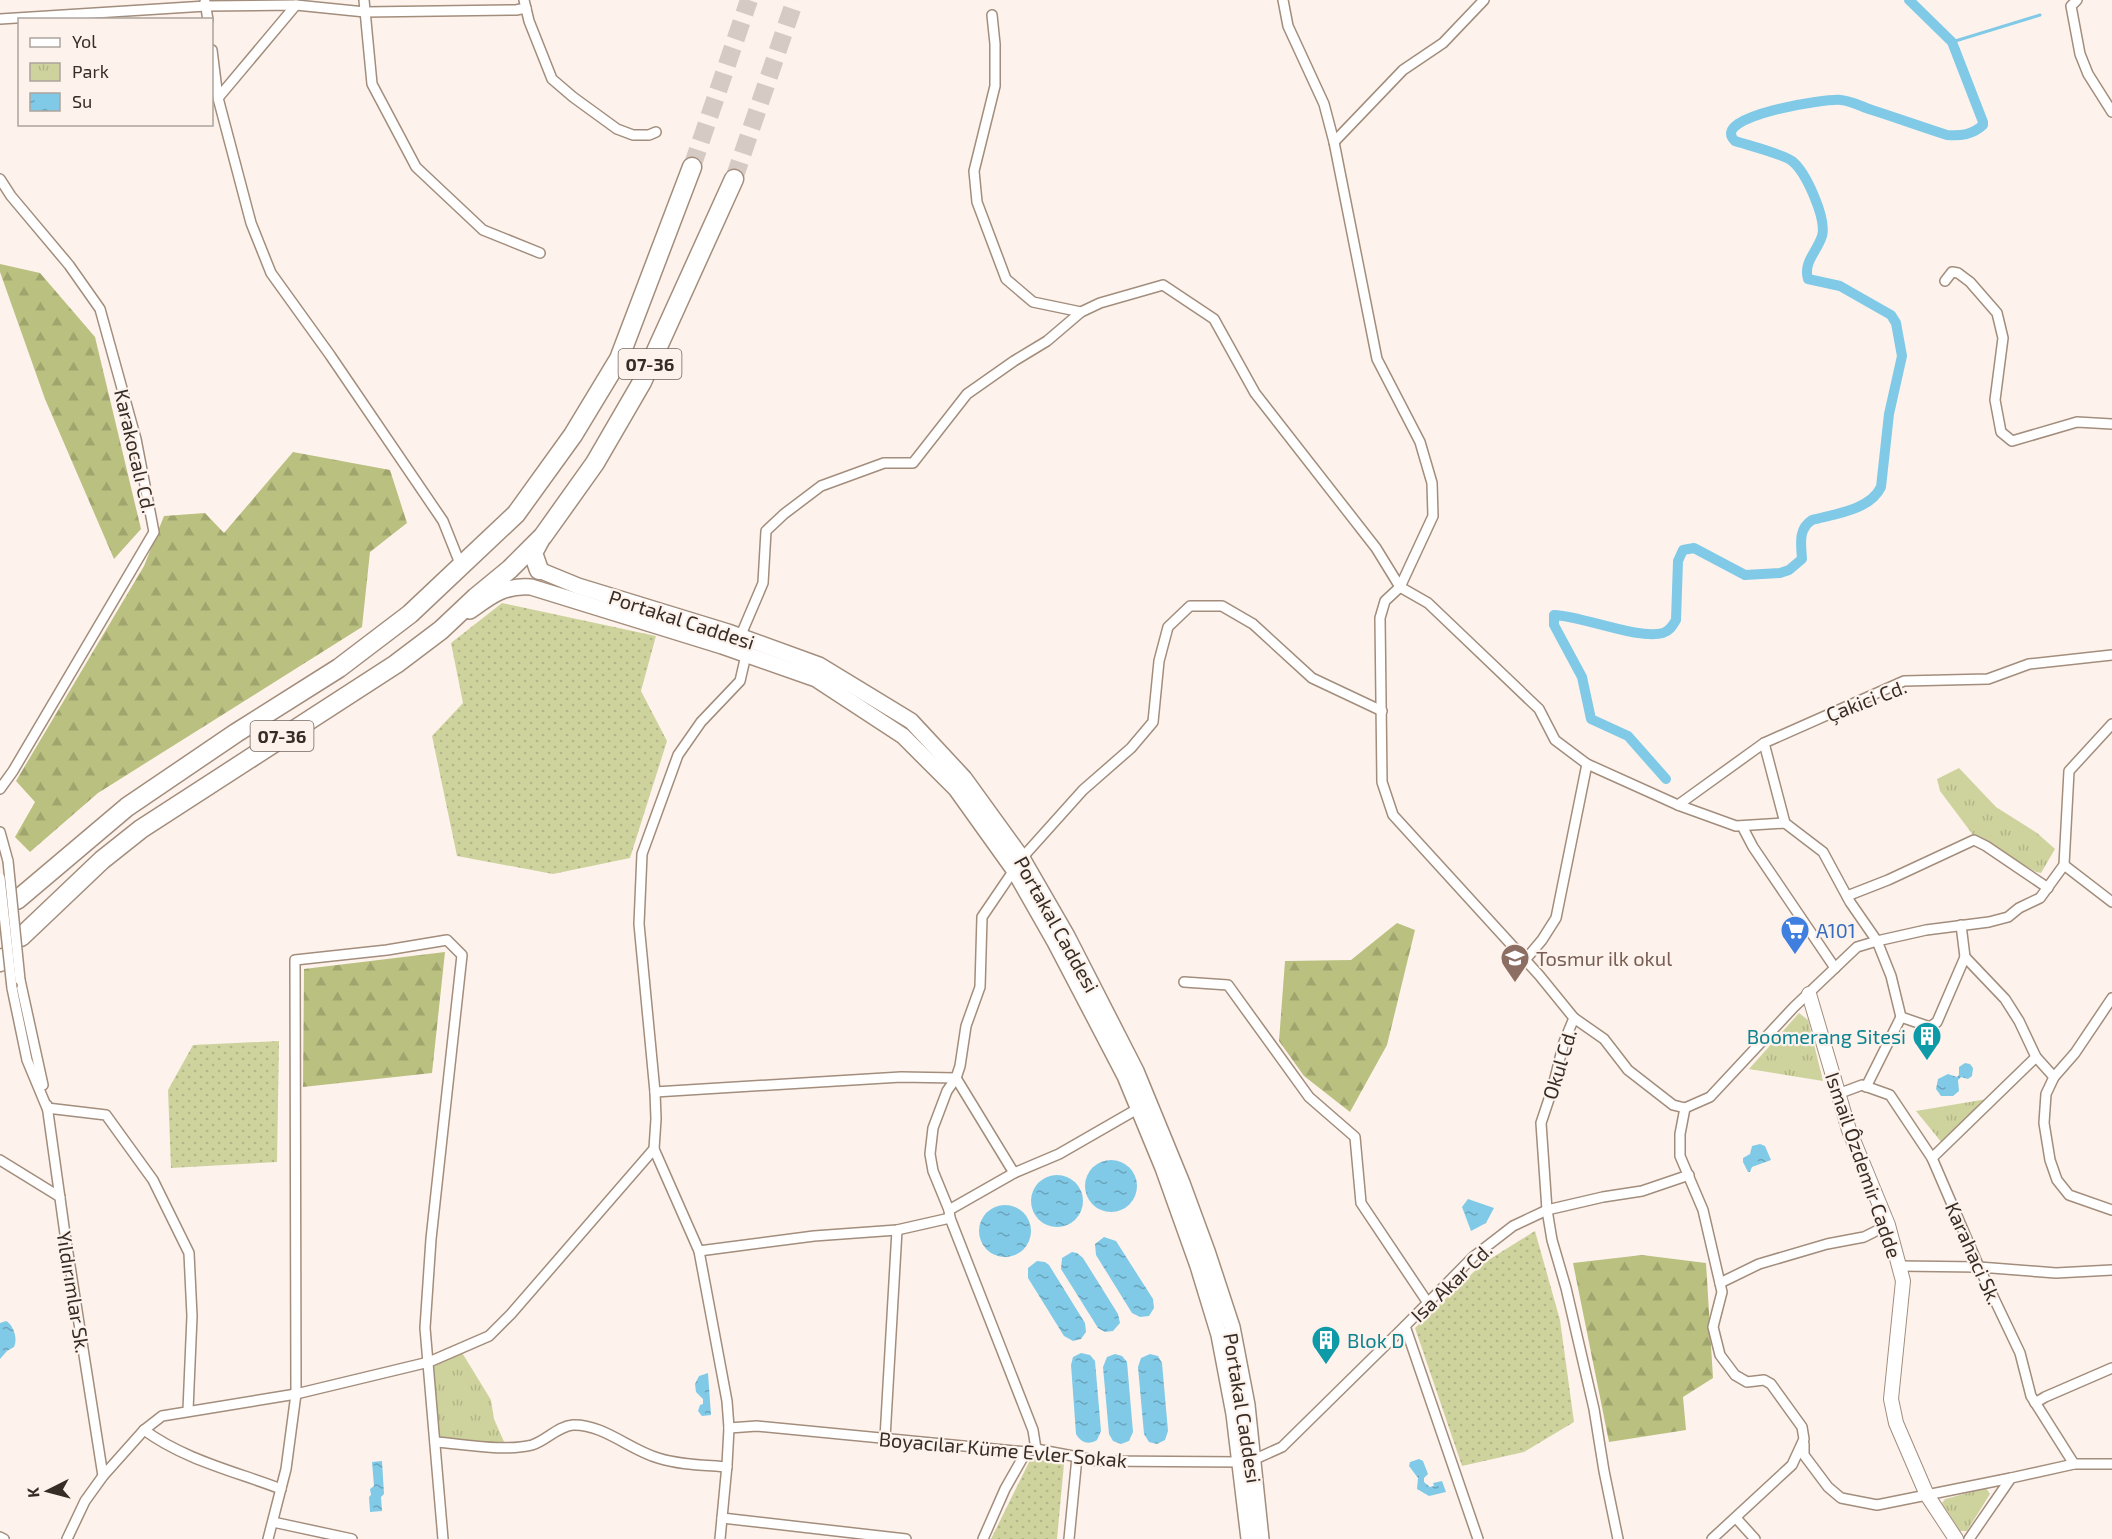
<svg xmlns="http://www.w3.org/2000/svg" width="2112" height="1539" viewBox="0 0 2112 1539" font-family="'Exo 2',sans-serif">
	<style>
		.grass { fill: url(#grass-dots) }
		.forest { fill: url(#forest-firs) }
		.park { fill: url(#park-tufts) }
		.water { fill: url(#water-ripples) }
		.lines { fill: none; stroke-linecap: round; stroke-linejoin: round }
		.stream { stroke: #80cae7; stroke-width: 3 }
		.canal { stroke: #80cae7; stroke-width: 10 }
		.highway-tunnel { stroke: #d5cbc4; stroke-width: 18; stroke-dasharray: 18 9; stroke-linecap: butt }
		.street-casing { stroke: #a38d7c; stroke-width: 12 }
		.secondary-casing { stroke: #a38d7c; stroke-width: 16 }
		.primary-casing { stroke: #a38d7c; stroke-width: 18 }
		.highway-casing { stroke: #a38d7c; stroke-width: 21 }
		.street { stroke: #fff; stroke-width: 9 }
		.secondary { stroke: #fff; stroke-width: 14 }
		.primary { stroke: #fff; stroke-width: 15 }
		.highway { stroke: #fff; stroke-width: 18 }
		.street-bridge-casing { stroke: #a38d7c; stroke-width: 12; stroke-linecap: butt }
		.street-bridge { stroke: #fff; stroke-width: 9 }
		.labels { text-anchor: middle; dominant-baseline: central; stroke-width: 4.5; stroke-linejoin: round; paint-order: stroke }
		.shield { fill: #fdf3ec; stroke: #726861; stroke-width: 1.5 }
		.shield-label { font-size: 18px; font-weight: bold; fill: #362d26 }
		.street-label { font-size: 20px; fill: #362d26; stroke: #fdf3ec }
		.shop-label { font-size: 20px; fill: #366cbe; stroke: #fdf3ec; text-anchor: start }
		.education-label { font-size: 20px; fill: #785e54; stroke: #fdf3ec; text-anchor: start }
		.culture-label { font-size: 20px; fill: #0d838f; stroke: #fdf3ec; text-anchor: end }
	</style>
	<defs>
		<pattern id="grass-dots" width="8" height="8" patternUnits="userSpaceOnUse" patternTransform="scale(1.5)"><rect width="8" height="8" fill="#ced39e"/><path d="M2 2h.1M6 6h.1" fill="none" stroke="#b2b588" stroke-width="1.8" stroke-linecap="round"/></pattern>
		<pattern id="forest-firs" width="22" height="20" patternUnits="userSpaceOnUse" patternTransform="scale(1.5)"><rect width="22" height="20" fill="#bac080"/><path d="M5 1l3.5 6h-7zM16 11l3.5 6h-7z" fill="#a0a56e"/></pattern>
		<pattern id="park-tufts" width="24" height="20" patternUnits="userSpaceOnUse" patternTransform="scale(1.5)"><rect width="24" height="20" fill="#ced39e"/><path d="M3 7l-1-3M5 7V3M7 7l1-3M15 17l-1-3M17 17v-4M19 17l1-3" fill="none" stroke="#b2b588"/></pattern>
		<pattern id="water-ripples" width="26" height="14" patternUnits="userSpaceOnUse" patternTransform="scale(1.5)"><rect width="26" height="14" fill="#80cae7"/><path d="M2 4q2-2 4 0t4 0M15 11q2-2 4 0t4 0" fill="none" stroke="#6aa4bb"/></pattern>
	</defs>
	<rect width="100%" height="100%" fill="#fdf3ec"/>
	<g class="grass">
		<polygon points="502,603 656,636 641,691 667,741 630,858 553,874 457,856 432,736 463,703 451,643"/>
		<polygon points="279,1041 277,1162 171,1168 168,1090 193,1045"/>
		<polygon points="1535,1231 1560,1320 1574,1422 1524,1452 1462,1466 1415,1328 1482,1264"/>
		<polygon points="1031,1458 1064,1464 1057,1539 991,1539"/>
	</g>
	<g class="forest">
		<polygon points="0,264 40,273 95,337 141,529 114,559 45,399 0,272"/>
		<polygon points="293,452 390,470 407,523 370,552 362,627 98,793 30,852 15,837 35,802 16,781 144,566 164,516 205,513 224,533"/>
		<polygon points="1397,923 1415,930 1387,1045 1350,1112 1304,1076 1279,1041 1285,961 1351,960"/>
		<polygon points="445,952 432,1073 303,1087 304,969"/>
		<polygon points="1642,1255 1706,1263 1713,1378 1683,1397 1686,1430 1609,1442 1573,1263"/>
	</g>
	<g class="park">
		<polygon points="1959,768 1996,807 2037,833 2055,849 2041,873 2036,872 1973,835 1940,791 1937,779"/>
		<polygon points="1799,1013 1808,1020 1823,1081 1749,1069"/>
		<polygon points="1987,1099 1942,1143 1916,1111"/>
		<polygon points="461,1351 491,1400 494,1419 505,1444 438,1439 432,1364"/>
		<polygon points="1986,1488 1990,1494 1967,1531 1960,1531 1942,1503 1945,1499"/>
	</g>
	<g class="water">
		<polygon points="1965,1063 1970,1064 1973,1068 1972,1076 1968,1079 1961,1077 1958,1080 1959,1091 1953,1096 1941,1096 1936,1089 1938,1079 1948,1074 1957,1077 1959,1075 1959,1067"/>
		<polygon points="1760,1144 1765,1146 1771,1160 1752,1167 1750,1172 1748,1172 1743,1162 1743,1158 1750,1154 1752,1146"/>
		<circle cx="1111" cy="1186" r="26"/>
		<circle cx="1057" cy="1201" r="26"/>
		<polygon points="1468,1199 1494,1208 1486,1223 1471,1231 1462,1207"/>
		<circle cx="1005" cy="1231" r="26"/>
		<polygon points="1104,1237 1116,1241 1153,1299 1154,1308 1149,1316 1140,1317 1132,1313 1096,1255 1095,1244"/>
		<polygon points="1072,1252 1077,1253 1083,1258 1118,1314 1120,1323 1113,1331 1105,1332 1098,1328 1061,1269 1062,1258"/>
		<polygon points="1037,1261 1045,1262 1049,1265 1085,1323 1086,1332 1081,1339 1073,1341 1064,1336 1028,1278 1028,1268"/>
		<path d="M6 1321C14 1325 18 1340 14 1347L7 1351 0 1359V1323Z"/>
		<path d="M1081 1353 1090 1355 1095 1361 1101 1431 1097 1440C1089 1445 1081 1443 1076 1434L1071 1365 1073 1357Z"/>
		<polygon points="1115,1354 1122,1356 1127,1362 1133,1432 1129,1441 1121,1444 1113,1441 1109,1434 1103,1367 1107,1357"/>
		<polygon points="1150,1354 1158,1356 1162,1363 1168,1431 1165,1440 1157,1444 1149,1442 1144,1434 1138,1367 1141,1358"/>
		<polygon points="708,1373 711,1415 702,1416 698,1411 700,1405 703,1404 703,1399 696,1392 695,1384 699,1376"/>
		<polygon points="1419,1459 1423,1461 1428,1474 1424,1478 1424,1482 1430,1487 1434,1486 1433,1483 1442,1481 1446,1492 1429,1496 1417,1489 1418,1478 1409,1466 1410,1462"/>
		<polygon points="382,1461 384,1494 381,1497 382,1511 370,1512 369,1497 371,1495 370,1489 374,1486 372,1462"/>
	</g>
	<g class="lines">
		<polyline class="stream" points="1952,42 2040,15"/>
		<path class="canal" d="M1666 779 1628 736 1591 719 1582 677 1554 625V615C1583 616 1638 640 1663 633 1670 631 1673 625 1676 620L1678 561 1683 550 1694 548 1745 575 1780 573 1789 570 1802 559C1801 544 1798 529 1812 520 1835 514 1870 510 1881 487L1889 414 1902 356 1896 323 1891 315 1840 286 1808 279C1803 262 1817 252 1822 236 1827 219 1806 172 1792 161 1783 154 1747 145 1735 141 1708 116 1828 98 1841 100 1852 101 1862 107 1872 110 1897 118 1922 127 1947 135 1961 136 1972 135 1983 125V122L1952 42 1909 0"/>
		<g class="highway-tunnel">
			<polyline points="692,167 749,0"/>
			<polyline points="734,179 795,0"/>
		</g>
		<g class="street-casing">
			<g id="street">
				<polyline points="364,0 372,84 416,167 483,230 540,253"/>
				<polyline points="524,0 529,21 552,79 573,97 617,129 633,135 649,135 656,132"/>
				<polyline points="1283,0 1288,26 1324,104 1334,142 1377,359 1420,442 1432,483 1433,516 1400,587 1385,601 1380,618 1382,782 1393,815 1539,975 1574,1018 1564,1042 1552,1090 1541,1123 1547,1210 1552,1240 1566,1288 1594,1409 1604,1471 1618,1539"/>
				<polyline points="2077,0 2071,6 2080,54 2088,74 2112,112"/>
				<polyline points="205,2 208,20"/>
				<polyline points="992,15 995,44 995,86 974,171 977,202 1006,279 1033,302 1081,312"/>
				<polyline points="0,19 206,6 296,5 365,12 516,10 526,8"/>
				<polyline points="212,50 218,98 251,223 271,273 330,355 443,521 461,566"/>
				<polyline points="218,98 296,5"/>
				<polyline points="1334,142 1403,70 1443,43 1484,0"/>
				<polyline points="0,179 11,196 69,265 100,309 136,439 154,532 13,771 0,789"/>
				<polyline points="1945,281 1952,272 1958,273 1970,282 1997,313 2003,338 1995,400 2001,432 2012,441 2077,422 2112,424"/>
				<polyline points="1764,743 1785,823"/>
				<polyline points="1678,805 1764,743 1904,681 1988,679 2029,664 2112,655"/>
				<polyline points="1742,826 1753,847 1835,968"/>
				<polyline points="0,832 8,861"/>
				<polyline points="1022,858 1083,790 1131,748 1153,722 1159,661 1168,627 1190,606 1222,606 1253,624 1312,678 1382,711"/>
				<polyline points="2064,865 2112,902"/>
				<polyline points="1847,896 1888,880 1974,840 1986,846 2048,888"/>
				<polyline points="1961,925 1965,957"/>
				<polyline points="1525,960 1542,940 1556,918 1587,764"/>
				<polyline points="20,980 43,1085"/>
				<polyline points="1184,982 1228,985 1309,1097 1355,1137 1361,1203 1428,1303"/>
				<polyline points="12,988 27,1060 47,1108 106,1115 153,1180 189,1253 192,1316 188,1410"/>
				<polyline points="2112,998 2075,1053 2054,1077 2046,1094 2044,1123 2050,1160 2057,1180 2069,1195 2112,1210"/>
				<polyline points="1574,1018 1604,1039 1628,1070 1673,1105 1685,1108 1680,1134 1680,1156 1703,1210 1722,1292 1713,1327 1720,1355 1735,1375 1747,1382 1764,1380 1771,1384 1802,1427 1804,1439 1792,1465 1712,1539"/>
				<polyline points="2036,1057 2054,1077"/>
				<polyline points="1866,1087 1901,1017 1930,1027 1937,1022 1965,957 2005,999 2019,1021 2036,1057 1932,1158"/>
				<polyline points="655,1092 901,1077 956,1078 1014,1173"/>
				<polyline points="1838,1094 1862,1085 1890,1095 1932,1158 1979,1267 2020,1353 2031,1396 2074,1464"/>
				<polyline points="47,1105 65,1234 103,1476"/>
				<polyline points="1685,1108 1710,1097 1794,1007 1857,947 1877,941 1891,976 1901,1017"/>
				<polyline points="654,1149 699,1251 727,1401 729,1428 727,1465 720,1539"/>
				<polyline points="0,1160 60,1197"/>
				<polyline points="949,1210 933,1171 930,1154 933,1128 947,1091 956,1078 960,1066 966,1026 980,987 982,917 1014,870"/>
				<polyline points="950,1218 1033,1430 1036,1449"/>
				<polyline points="699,1251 814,1236 897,1230 950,1218 949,1210 1014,1173 1059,1154 1139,1108"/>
				<polyline points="1899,1266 1979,1267 2056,1273 2112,1270"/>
				<polyline points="1720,1283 1759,1264 1827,1244 1864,1237 1888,1225"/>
				<polyline points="1405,1326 1478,1539"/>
				<polyline points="2035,1403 2045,1397 2112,1368"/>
				<polyline points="729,1428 757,1426 1026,1452 1036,1449 1099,1461 1241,1462"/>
				<path d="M144 1430C185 1460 234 1471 281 1489"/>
				<polyline points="885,1438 897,1230"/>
				<path d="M435 1442C464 1444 504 1452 532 1445 546 1441 558 1426 573 1425 603 1424 630 1450 658 1458 680 1465 704 1465 727 1467"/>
				<polyline points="1804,1444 1804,1455 1828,1487 1841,1498 1877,1505 2011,1478"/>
				<polyline points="1253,1460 1282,1447 1405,1326 1473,1257 1513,1226 1547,1210 1603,1197 1642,1191 1689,1175"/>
				<polyline points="722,1518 906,1539"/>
				<polyline points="1736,1518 1755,1539"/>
				<polyline points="273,1522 352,1539"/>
				<polyline points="0,1537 4,1539"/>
				<polyline points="67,1539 85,1501 103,1476 144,1430 162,1416 296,1394 429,1362 489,1336 511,1314 654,1149 656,1119 655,1092 639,924 642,854 678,755 701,722 740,681 746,655 740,637 763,583 766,531 784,514 821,486 884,463 913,463 967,394 1014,361 1047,341 1081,312 1100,303 1163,285 1214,319 1255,393 1376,548 1400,587 1428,603 1539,709 1555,740 1587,764 1678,805 1736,826 1785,823 1823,852 1850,902 1877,941 1926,930 1989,922 2008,917 2019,908 2040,898 2064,865 2069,771 2112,724"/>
				<polyline points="268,1539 286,1469 296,1394 295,960 387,950 447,940 462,955 431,1239 425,1328 443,1539"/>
				<polyline points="983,1539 1005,1489 1026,1452"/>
				<polyline points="1069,1539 1077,1457"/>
				<polyline points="1969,1539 2011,1478 2074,1464 2112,1464"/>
			</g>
		</g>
		<g class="secondary-casing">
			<polyline id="secondary" points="1809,994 1849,1130 1888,1225 1903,1281 1891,1399 1896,1423 1927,1495 1956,1539"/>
		</g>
		<g class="primary-casing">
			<g id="primary">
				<polyline points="539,570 578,586 728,632 819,665 911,721 964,778 1022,858 1067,936 1136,1071 1182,1183 1207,1251 1232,1327 1247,1405 1261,1539"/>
				<path d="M470 611C491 596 504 585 531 587L722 646 816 679 903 736 956 789 1014 870 1055 942 1125 1076 1163 1168 1198 1266 1219 1335 1234 1414 1249 1539"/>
			</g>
		</g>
		<g class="highway-casing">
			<g id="highway">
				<polyline points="539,570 533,553 540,540"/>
				<polyline points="17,900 127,807 236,733 339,668 410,614 516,514 573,435 619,359 692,167"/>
				<polyline points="21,937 102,860 141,829 396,664 441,630 476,597 510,569 543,536 595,463 642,382 734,179"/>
				<polyline points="0,962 3,958"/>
			</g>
		</g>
		<use href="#street" class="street"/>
		<use href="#secondary" class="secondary"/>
		<use href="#primary" class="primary"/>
		<use href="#highway" class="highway"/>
		<g class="street-bridge-casing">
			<g id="street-bridge">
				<polyline points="8,861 20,980"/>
				<polyline points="0,878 12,988"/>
			</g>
		</g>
		<use href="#street-bridge" class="street-bridge"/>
	</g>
	<defs>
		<g id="supermarket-pin" transform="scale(1.5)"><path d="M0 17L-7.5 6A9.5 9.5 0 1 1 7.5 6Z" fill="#3f7fe0" stroke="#fdf3ec"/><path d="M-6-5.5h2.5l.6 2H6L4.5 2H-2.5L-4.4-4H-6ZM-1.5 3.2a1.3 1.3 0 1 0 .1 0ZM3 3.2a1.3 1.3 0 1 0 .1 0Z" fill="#fff"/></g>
		<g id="school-pin" transform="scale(1.5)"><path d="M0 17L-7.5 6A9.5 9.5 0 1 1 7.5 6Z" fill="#8d6e63" stroke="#fdf3ec"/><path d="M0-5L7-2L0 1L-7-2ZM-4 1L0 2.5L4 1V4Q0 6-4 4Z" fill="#fff"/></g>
		<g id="building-pin" transform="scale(1.5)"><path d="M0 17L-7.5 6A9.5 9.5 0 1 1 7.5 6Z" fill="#0f9aa8" stroke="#fdf3ec"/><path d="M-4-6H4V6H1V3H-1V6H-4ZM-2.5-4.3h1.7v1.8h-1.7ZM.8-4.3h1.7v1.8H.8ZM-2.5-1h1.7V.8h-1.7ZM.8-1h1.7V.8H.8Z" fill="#fff"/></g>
	</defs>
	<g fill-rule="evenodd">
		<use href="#supermarket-pin" x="1795" y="930"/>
		<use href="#school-pin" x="1515" y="958"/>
		<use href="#building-pin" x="1927" y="1036"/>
		<use href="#building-pin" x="1326" y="1340"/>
	</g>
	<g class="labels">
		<g class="shield">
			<rect x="618.5" y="349" width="63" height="30" rx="4.5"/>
			<rect x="250.5" y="721" width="63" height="30" rx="4.5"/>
		</g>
		<g class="shield-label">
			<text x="650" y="364">07-36</text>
			<text x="282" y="736">07-36</text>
		</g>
		<g class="street-label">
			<text transform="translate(136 451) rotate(77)">Karakocalı Cd.</text>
			<text transform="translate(682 619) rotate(18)">Portakal Caddesi</text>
			<text transform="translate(1866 700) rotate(-21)">Çakici Cd.</text>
			<text transform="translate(1057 924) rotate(61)">Portakal Caddesi</text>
			<text transform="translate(1559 1064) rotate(-73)">Okul Cd.</text>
			<text transform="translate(1864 1165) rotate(71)">Ismail Ôzdemir Cadde</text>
			<text transform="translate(1974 1253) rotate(66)">Karahaci Sk.</text>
			<text transform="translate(1451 1282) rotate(-44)">Isa Akar Cd.</text>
			<text transform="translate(74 1292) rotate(81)">Yıldırımlar Sk.</text>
			<text transform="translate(1243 1408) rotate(81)">Portakal Caddesi</text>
			<text transform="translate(1003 1449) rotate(5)">Boyacılar Küme Evler Sokak</text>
		</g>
		<g class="shop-label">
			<text x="1816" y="930">A101</text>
		</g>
		<g class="education-label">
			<text x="1536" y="958">Tosmur ilk okul</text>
		</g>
		<g class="culture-label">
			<text x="1906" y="1036">Boomerang Sitesi</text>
			<text x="1347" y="1340" text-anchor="start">Blok D</text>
		</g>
	</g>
	<rect x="18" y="18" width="195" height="108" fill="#fdf3ec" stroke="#ada49d" stroke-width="1.5"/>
	<rect x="30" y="38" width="30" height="9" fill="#ffffff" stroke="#ada49d" stroke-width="1.5"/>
	<text x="72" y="48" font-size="18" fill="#362d26">Yol</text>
	<rect x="30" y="63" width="30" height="18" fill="url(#park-tufts)" stroke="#ada49d" stroke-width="1.5"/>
	<text x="72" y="78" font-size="18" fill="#362d26">Park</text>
	<rect x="30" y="93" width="30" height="18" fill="url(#water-ripples)" stroke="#ada49d" stroke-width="1.5"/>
	<text x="72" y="108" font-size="18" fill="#362d26">Su</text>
	<g transform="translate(48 1491) rotate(264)" stroke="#fdf3ec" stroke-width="4.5" paint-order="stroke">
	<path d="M0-4.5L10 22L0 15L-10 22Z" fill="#362d26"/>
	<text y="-9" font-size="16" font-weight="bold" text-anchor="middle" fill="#362d26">K</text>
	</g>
</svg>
